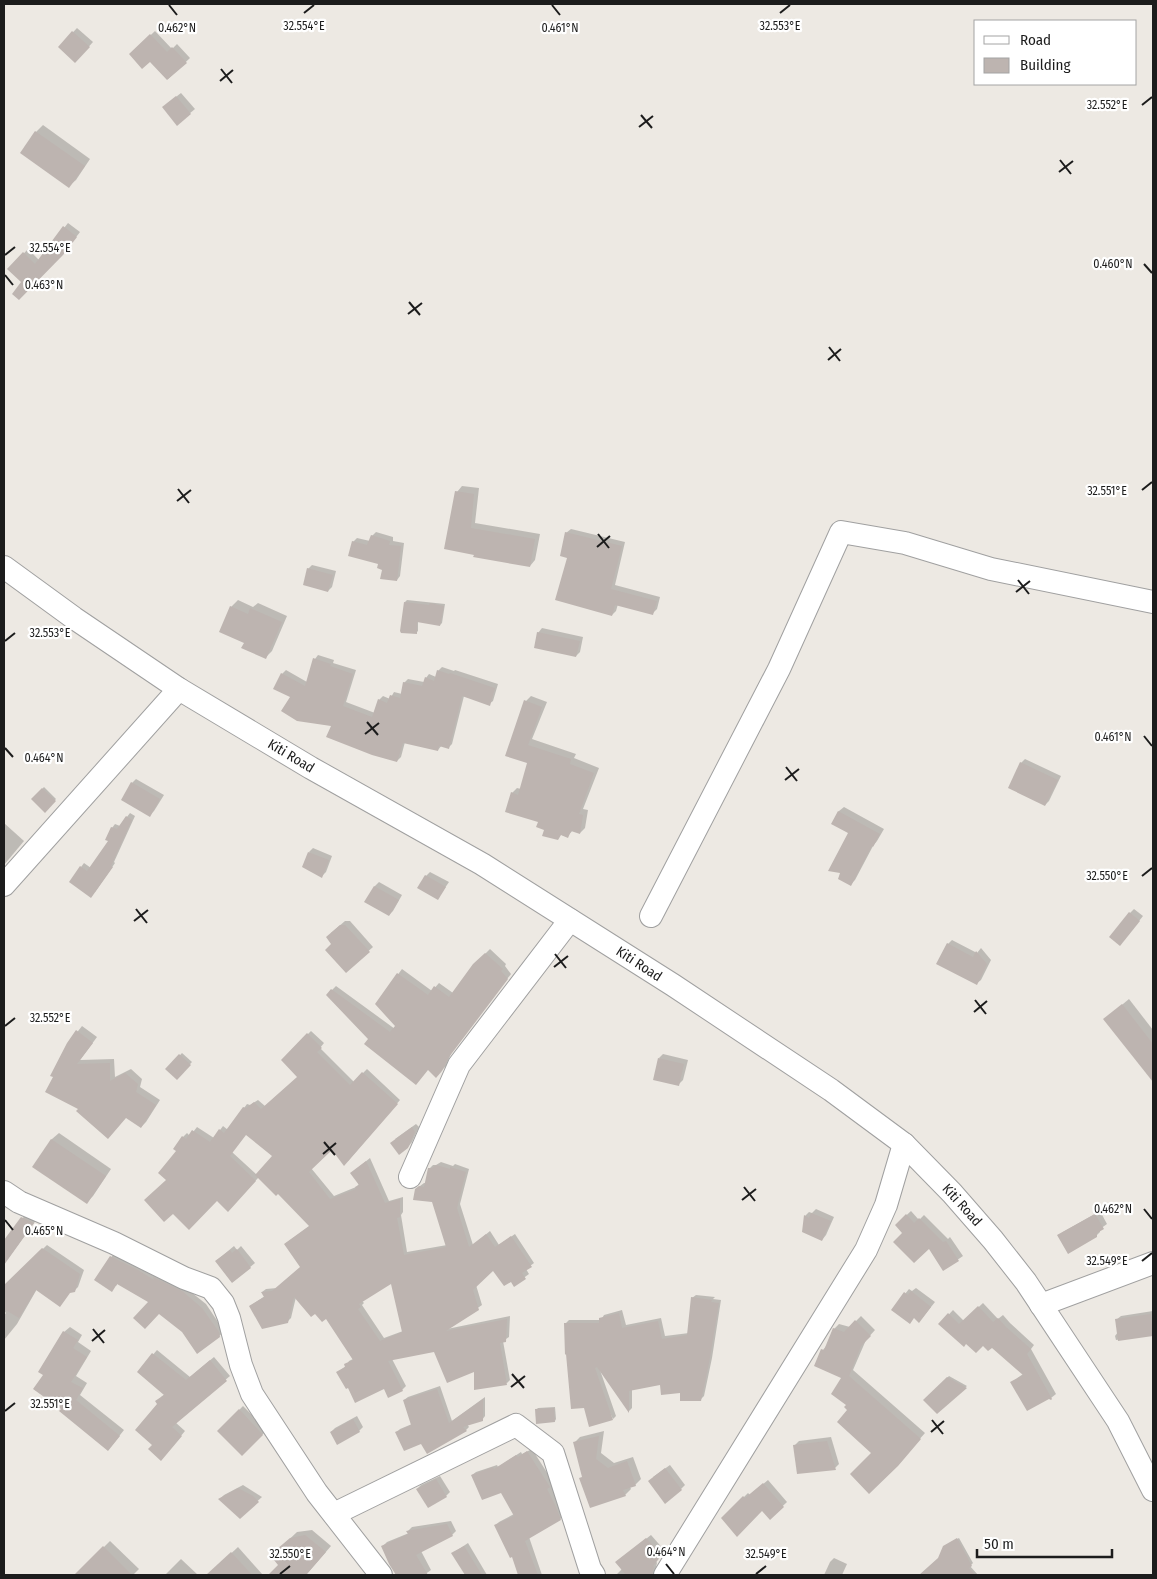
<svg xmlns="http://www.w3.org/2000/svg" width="1157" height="1579" viewBox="0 0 1157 1579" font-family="'Fira Sans Condensed',sans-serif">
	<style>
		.shadow { fill: #0003; fill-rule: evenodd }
		.building { fill: #bdb4b0; fill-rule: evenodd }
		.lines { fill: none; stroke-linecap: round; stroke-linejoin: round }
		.minor-casing { stroke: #a0a0a0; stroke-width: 24 }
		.minor { stroke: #fff; stroke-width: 22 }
		.ticks { fill: none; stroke: #1c1c1c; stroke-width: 2 }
		.labels { text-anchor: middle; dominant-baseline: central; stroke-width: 4.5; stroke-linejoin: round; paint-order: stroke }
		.street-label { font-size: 14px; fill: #1c1c1c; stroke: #fff }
		.ticks-label { font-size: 12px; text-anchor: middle; fill: #1c1c1c; stroke: #fff; stroke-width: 4.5; stroke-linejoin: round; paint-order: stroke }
	</style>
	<rect width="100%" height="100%" fill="#ede9e3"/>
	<g class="shadow">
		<polygon points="77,28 93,42 75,62 59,47"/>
		<polygon points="155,31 172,49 177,44 190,58 168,79 150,60 131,54"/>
		<polygon points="181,93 195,109 177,124 168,103"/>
		<polygon points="43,125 90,159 76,180 69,186 22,153 36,132"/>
		<polygon points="68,223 80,232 67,249 22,282 9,269 28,249 39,260"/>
		<polygon points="462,486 479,488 475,523 540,534 535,560 530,566 475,554 457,492"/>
		<polygon points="571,529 625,542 615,585 660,597 657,609 653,613 618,604 616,611 612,615 568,557 566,533"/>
		<polygon points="376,532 393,537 393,541 404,543 400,576 397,580 383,569 379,563 353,542 357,538 370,541 372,536"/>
		<polygon points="312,565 336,571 332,587 328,591 308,569"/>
		<polygon points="238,600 253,607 258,603 287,616 272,651 265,658 246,642 231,607"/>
		<polygon points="407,600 445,604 442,623 440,625 418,621 418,631 416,633 405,602"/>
		<polygon points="542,628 583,637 580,652 576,656 538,633"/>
		<polygon points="318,655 334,660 333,663 356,670 346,702 375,713 379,700 383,696 390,699 394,692 402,694 404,683 408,679 424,682 426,678 429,674 436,677 438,671 442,667 454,671 455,670 498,684 493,701 489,704 464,696 452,744 449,747 442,745 438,750 405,742 401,757 397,761 332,725 291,697 282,674 286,670 307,682 315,659"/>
		<polygon points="531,696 547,702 532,739 576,754 574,758 599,768 583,809 588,810 585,828 580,833 573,830 567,837 546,829 512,793 517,788 521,789 528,762 526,701"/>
		<polygon points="1025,759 1061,776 1049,801 1045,805 1021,763"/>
		<polygon points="136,779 164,795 154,811 150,815 132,783"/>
		<polygon points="44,787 56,799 45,811 33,799"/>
		<polygon points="844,807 884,829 877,841 873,846 855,880 851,884 842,872 850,833 833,823 839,811"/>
		<polygon points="130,813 135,816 114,862 115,863 95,892 81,867 84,863 91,868 110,841 112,828 115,824 120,826"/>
		<polygon points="4,823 24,841 4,865"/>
		<polygon points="313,848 332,856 326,872 322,876 309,852"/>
		<polygon points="430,872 449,882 438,898 426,876"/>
		<polygon points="379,882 402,895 393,911 389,915 366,902 375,886"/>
		<polygon points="1134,909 1143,916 1124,940 1130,913"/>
		<polygon points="345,921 350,921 373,947 346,971 333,944 331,933"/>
		<polygon points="952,940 977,953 981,948 991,960 981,980 976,984 948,944"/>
		<polygon points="490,949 506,964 505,966 511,974 452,1051 446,1066 436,1076 428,1069 370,1039 327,995 336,986 395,1029 397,1026 376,1004 402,969 432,991 439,983 453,993 474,965"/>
		<polygon points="1129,999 1153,1030 1153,1080 1105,1019"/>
		<polygon points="82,1026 97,1037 80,1060 114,1059 115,1077 131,1069 142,1079 140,1087 160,1100 146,1122 141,1127 126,1117 79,1108 68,1044"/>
		<path d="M311 1031 324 1043 320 1048 354 1082 367 1069 400 1100 348 1161 332 1148 311 1168 334 1196 356 1187 359 1184 355 1170 370 1158 389 1201 403 1197V1212L401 1215 407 1252 447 1245 433 1201 416 1189 424 1183H426L429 1169 433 1165H436L441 1162 453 1166 455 1164 469 1169 460 1204 473 1245 490 1231 499 1245 515 1234 534 1263 526 1269 529 1274 514 1285 511 1280 494 1269 476 1285 482 1305 447 1329 510 1316 509 1337 503 1341 510 1380 507 1383 475 1370 435 1350 392 1359 406 1386 402 1390 385 1387 348 1386 338 1372 346 1366 349 1361 353 1359 326 1317 296 1297 291 1318 287 1322 250 1306 265 1296 262 1292 266 1289 277 1288 301 1267 285 1244 311 1225 278 1192 259 1177 228 1210 217 1199 168 1180 183 1137 187 1133 190 1136 197 1127 214 1138 223 1126 228 1130 247 1104 250 1105 258 1100 265 1106 299 1076 282 1060ZM246 1133 274 1156 257 1175 232 1152ZM392 1282 403 1331 384 1338 362 1305 364 1303 362 1301Z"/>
		<polygon points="182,1053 192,1062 177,1078 167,1069"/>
		<polygon points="663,1054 688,1060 683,1080 679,1084 659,1058"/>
		<polygon points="416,1124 419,1127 412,1142 408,1147 395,1139"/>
		<polygon points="59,1133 111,1169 93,1196 87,1202 34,1167 52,1139"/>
		<polygon points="816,1209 834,1217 826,1235 822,1240 805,1216 809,1212 812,1213"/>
		<polygon points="911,1211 919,1220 924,1215 948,1239 950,1237 963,1256 944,1269 929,1247 904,1233 896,1225"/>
		<polygon points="1100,1211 1107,1224 1100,1229 1100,1232 1096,1236 1058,1236 1063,1232"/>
		<polygon points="26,1214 37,1219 4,1264 4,1242"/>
		<polygon points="47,1245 84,1270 78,1287 74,1291 37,1289 17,1324 4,1340 4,1315 6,1313 4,1311 4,1287"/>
		<polygon points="234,1246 237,1250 241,1246 255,1263 232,1282 216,1261"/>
		<polygon points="115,1252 186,1288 206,1304 222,1328 224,1332 219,1336 183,1331 150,1302 118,1283 116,1286 96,1279"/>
		<polygon points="916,1288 935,1302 923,1317 914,1317 893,1309 909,1289 912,1291"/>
		<polygon points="696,1295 715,1297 713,1299 721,1300 712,1358 704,1396 700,1400 661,1383 632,1389 632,1408 629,1411 600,1370 616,1416 613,1419 565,1324 569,1320 601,1320 604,1315 622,1310 626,1325 661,1318 665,1336 689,1333 692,1298"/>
		<polygon points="983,1303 998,1319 1003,1315 1010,1323 1034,1345 1031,1349 1056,1394 1051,1398 1012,1382 1023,1374 992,1346 984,1344 940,1324 953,1310 964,1321"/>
		<polygon points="1153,1311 1153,1334 1116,1340 1115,1336 1118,1332 1116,1320 1121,1316"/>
		<polygon points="861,1316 875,1330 866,1340 853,1370 925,1433 902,1459 873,1453 849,1410 843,1378 823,1350 827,1345 834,1329 839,1324 850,1327"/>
		<polygon points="70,1327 82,1335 78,1342 91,1351 76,1376 87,1383 80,1395 124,1430 113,1444 63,1409 45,1375 64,1332"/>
		<polygon points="157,1350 190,1377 214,1357 230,1376 175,1422 185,1431 165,1455 153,1445 159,1404 161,1397 165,1394 138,1372"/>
		<polygon points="949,1376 967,1386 937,1412 925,1400"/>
		<polygon points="440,1386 452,1421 485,1397 485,1416 482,1420 467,1424 469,1427 466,1430 422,1442 397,1432 400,1429 412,1424 404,1400 408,1397"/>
		<polygon points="243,1406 267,1430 242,1455 219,1431"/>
		<polygon points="555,1407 556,1419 555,1421 536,1410 538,1408"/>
		<polygon points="357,1416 363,1427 359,1431 331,1432 335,1428"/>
		<polygon points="604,1431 601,1453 614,1463 633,1457 641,1479 635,1485 630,1487 631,1489 625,1495 583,1476 574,1443 580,1437"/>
		<polygon points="831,1437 839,1464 835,1468 795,1445 799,1441"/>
		<polygon points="532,1449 553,1482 551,1484 560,1503 564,1516 560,1519 529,1537 542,1575 520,1575 513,1555 496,1525 499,1522 514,1514 502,1492 472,1475 476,1472 497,1465 498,1467 521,1452 522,1454"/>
		<polygon points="670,1465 685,1485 681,1489 653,1477"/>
		<polygon points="440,1476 450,1492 446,1496 417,1489 421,1485"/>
		<polygon points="768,1480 787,1502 770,1518 762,1509 722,1519 748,1493 750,1495"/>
		<polygon points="243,1485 262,1497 240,1517 220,1499 224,1495"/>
		<polygon points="451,1521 456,1531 452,1535 421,1551 431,1570 424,1575 398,1575 383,1546 387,1542 409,1533 408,1531 412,1527"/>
		<polygon points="312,1530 331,1546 306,1575 270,1575 280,1565 278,1550 297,1532"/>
		<polygon points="651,1535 665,1551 656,1561 657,1563 655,1571 657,1575 618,1575 617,1574 622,1569 620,1559"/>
		<polygon points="959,1538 973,1563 970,1566 978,1575 933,1575 928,1569 940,1559 946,1545"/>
		<polygon points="110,1541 139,1569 133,1575 81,1575 78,1573"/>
		<polygon points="468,1543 487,1575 466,1575 453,1553"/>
		<polygon points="238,1547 263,1575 208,1575"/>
		<polygon points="834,1558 847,1564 842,1575 824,1575 830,1562"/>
		<polygon points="181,1559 198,1575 165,1575"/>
	</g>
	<g class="building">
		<polygon points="72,31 90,47 75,63 58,47"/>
		<polygon points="150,34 167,52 172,47 187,63 167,80 150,62 142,69 129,54"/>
		<polygon points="176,96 191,114 177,126 162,107"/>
		<polygon points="35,131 85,166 69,188 20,153"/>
		<polygon points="63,226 77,237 63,255 19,300 12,294 21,282 7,269 23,252 35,264"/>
		<polygon points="455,491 474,494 471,528 535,539 530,567 473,557 474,555 444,549"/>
		<polygon points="565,532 622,546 611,589 657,601 653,615 615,605 612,616 555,600 567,558 560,556"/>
		<polygon points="371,535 390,541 389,545 401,546 397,581 380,579 382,570 377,568 378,564 348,556 352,541 367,545"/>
		<polygon points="307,568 333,575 328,592 303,585"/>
		<polygon points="404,602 429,605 430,603 444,606 440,626 417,622 417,634 401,633 400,631"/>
		<polygon points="230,606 248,614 250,608 282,622 266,659 241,648 244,643 219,632"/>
		<polygon points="537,632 580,641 576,657 534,648"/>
		<polygon points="313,658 331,664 330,666 353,674 343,706 372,717 378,699 387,703 390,695 400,698 403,682 422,686 425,677 434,681 437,670 449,674 450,673 495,688 490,706 462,696 449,749 439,746 438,751 403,743 397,762 372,755 326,737 331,726 297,721 281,711 290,697 273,689 281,673 305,686"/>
		<polygon points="524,700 542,707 528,745 571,759 570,764 594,773 579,814 583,815 580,834 571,831 568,838 561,835 558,840 542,836 544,830 536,827 538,822 505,812 511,792 518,795 527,763 505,756"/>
		<polygon points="1020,762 1058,780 1045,806 1008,788"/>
		<polygon points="131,782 160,799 150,817 121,800"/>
		<polygon points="42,788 56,801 45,813 31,799"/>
		<polygon points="838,811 880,834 873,847 872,846 851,886 838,879 840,873 828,871 848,833 831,824"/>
		<polygon points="126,816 132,820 111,866 113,867 91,898 69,882 80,866 87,871 108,841 105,840 111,827 117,829"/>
		<polygon points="308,852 329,860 322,878 302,867"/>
		<polygon points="425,875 446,887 438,900 417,888"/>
		<polygon points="374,886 399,900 389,916 364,902"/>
		<polygon points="1129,912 1140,921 1120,946 1109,937"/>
		<polygon points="340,925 345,925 370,952 346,973 325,950 331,944 326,937"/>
		<polygon points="947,943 973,957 976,951 987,964 977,985 936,964"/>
		<polygon points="485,953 503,969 501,971 508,979 449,1057 442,1071 436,1078 428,1070 416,1085 364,1044 368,1039 326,995 331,989 390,1032 395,1026 375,1004 397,973 428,995 434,986 449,997 473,964"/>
		<polygon points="1122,1004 1153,1044 1153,1082 1103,1019"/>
		<polygon points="76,1030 93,1043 77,1064 110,1063 110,1081 125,1073 138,1084 136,1092 156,1105 141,1128 126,1118 108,1139 76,1111 78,1109 45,1092 53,1077 50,1076 67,1043"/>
		<path d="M307 1033 322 1048 317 1052 350 1085 362 1072 398 1104 344 1166 332 1150 309 1172 330 1199 356 1189 355 1187 359 1185 350 1173 366 1161 385 1203 400 1199V1217L397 1218 404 1255 446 1247 432 1202 413 1200 415 1189 419 1186 424 1187 428 1168H432L436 1165 450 1169V1167L466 1172 457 1208 469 1247 486 1234 495 1247 511 1236 532 1267 522 1273 526 1279 514 1287 511 1282 504 1286 493 1271 473 1290 479 1310 446 1331 507 1319 506 1342 500 1343 507 1385 474 1390V1372L447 1383 434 1352 388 1361 403 1391 388 1398 384 1389 355 1403 348 1388 346 1389 336 1372 345 1367 344 1364 353 1360 326 1319 322 1322 315 1314 311 1317 294 1297 288 1323 262 1329 249 1306 264 1297 261 1292 272 1291 300 1267 284 1244 309 1226 278 1194 276 1196 255 1175 272 1156 246 1135 230 1156 256 1181 228 1212 217 1201 189 1230 173 1214 164 1222 144 1200 166 1180 158 1173 176 1151 173 1149 182 1136 186 1139 192 1130 210 1142 219 1129 224 1133 243 1107 246 1108 254 1102 261 1109 297 1077 281 1060ZM391 1284 402 1332 380 1341 358 1309 361 1307 359 1304Z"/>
		<polygon points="179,1054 191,1065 177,1080 165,1069"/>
		<polygon points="658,1058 684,1064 679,1086 653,1080"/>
		<polygon points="412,1127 415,1132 408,1148 399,1155 390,1143"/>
		<polygon points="51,1139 106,1176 87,1204 32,1167"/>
		<polygon points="811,1213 831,1221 822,1241 802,1232 804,1215 809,1218"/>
		<polygon points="906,1214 914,1223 919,1218 943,1242 946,1241 959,1261 943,1271 929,1249 914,1263 893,1242 902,1233 895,1225"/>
		<polygon points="1095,1214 1104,1229 1097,1233 1097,1237 1068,1254 1057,1235"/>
		<polygon points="21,1217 34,1223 4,1265 4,1240"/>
		<polygon points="42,1248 80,1274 75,1292 70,1293 60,1307 36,1290 19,1318 4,1309 4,1285"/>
		<polygon points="237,1249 251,1268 232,1283 215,1261 230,1250 232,1253"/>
		<polygon points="110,1256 138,1270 154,1280 153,1277 182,1291 202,1308 219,1332 220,1337 197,1354 182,1332 159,1314 145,1329 133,1318 148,1302 117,1284 112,1292 94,1280"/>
		<polygon points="911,1291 931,1307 919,1323 914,1318 910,1324 891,1310 904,1292 908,1295"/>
		<polygon points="691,1297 712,1300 711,1302 719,1303 709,1363 701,1401 680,1401 680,1393 661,1395 660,1385 629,1391 629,1413 597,1367 595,1368 613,1420 589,1427 584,1408 571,1409 566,1354 565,1355 564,1323 599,1323 599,1318 619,1313 622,1328 658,1321 662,1339 687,1335"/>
		<polygon points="978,1306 993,1322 998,1318 1006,1327 1031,1349 1027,1354 1052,1399 1051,1400 1049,1399 1027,1411 1010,1382 1023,1375 992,1348 988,1351 983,1346 976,1353 966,1344 964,1347 938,1324 948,1313 959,1324"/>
		<polygon points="1151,1314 1153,1336 1118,1341 1115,1319"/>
		<polygon points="855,1320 871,1336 861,1346 849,1376 921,1439 898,1466 869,1494 850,1474 871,1453 837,1422 847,1410 844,1407 846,1405 831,1394 841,1378 814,1366 821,1349 824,1350 833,1328 844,1332"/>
		<polygon points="63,1331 78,1340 73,1348 87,1357 71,1382 83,1388 76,1400 120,1436 108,1451 59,1411 61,1409 33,1389 43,1375 38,1372"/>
		<polygon points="152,1353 186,1380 210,1360 227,1381 172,1427 182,1436 161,1461 148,1449 152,1445 135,1430 157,1404 155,1401 164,1395 137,1372"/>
		<polygon points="947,1377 967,1388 937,1414 923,1400"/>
		<polygon points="437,1389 449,1423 483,1399 483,1421 463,1427 467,1431 427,1454 421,1444 404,1451 395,1432 411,1425 403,1400"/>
		<polygon points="554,1408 555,1422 536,1424 535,1409"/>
		<polygon points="239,1409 263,1435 242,1456 217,1431"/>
		<polygon points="353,1419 360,1432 337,1445 330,1432"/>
		<polygon points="599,1436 596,1459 608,1468 627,1461 636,1486 623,1490 626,1496 590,1508 579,1478 582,1477 573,1442"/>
		<polygon points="827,1441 836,1470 797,1474 793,1445"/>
		<polygon points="527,1451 550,1487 547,1489 556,1507 561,1520 525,1541 538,1575 518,1575 512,1557 510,1558 494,1525 514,1516 501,1493 482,1500 471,1475 493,1467 494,1469 516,1455 518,1457"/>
		<polygon points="665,1468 682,1490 665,1504 648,1481"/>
		<polygon points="436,1479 447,1497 428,1508 416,1489"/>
		<polygon points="763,1483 784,1507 770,1520 762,1511 737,1537 721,1518 743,1496 745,1498"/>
		<polygon points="238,1488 253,1496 259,1502 240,1519 218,1499"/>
		<polygon points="447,1524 453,1536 416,1555 428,1575 396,1575 389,1564 381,1546 408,1534 406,1531"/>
		<polygon points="305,1535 326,1552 306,1575 268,1575 278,1565 270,1555 290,1538"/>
		<polygon points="646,1538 662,1555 653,1566 654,1567 652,1575 626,1575 615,1562"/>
		<polygon points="957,1538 972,1566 969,1568 975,1575 919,1575 938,1558 943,1546"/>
		<polygon points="103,1546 132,1575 74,1575"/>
		<polygon points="464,1546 482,1575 465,1575 451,1553"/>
		<polygon points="231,1552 252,1575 206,1575"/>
	</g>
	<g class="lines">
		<g class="minor-casing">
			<g id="minor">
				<polyline points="4,567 74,618 179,689 311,768 482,864 673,985 831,1090 904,1144 952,1193 993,1240 1026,1282 1118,1421 1153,1490"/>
				<polyline points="4,885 179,689"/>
				<polyline points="651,916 779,669 841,532 905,543 991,569 1153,602"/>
				<polyline points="410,1177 459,1065 570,920"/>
				<polyline points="4,1192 19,1202 114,1243 184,1278 211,1288 223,1303 229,1318 241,1365 252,1394 317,1493 381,1575"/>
				<polyline points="1041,1305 1153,1263"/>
				<polyline points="334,1514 516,1425 553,1453 590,1569 594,1575"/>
				<polyline points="665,1575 866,1250 886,1205 904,1144"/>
			</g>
		</g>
		<use href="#minor" class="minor"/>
	</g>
	<path class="ticks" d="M169 5 177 15M552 5 560 15M304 13 314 5M780 13 790 5M221 69 232 83M220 81 233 70M1142 105 1152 97M641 115 652 128M639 127 653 116M1060 160 1071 174M1059 172 1073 161M5 255 15 247M1144 264 1152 273M5 275 13 285M409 302 420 315M408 314 422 303M829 347 840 361M828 360 841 349M178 489 189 503M1142 490 1152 482M177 501 191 490M598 534 609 548M597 547 610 536M1018 580 1029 594M1016 592 1030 581M5 641 15 633M367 722 378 735M365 734 379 723M1144 736 1152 746M5 748 13 757M786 767 797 781M785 780 799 769M1142 876 1152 868M136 909 147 923M134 921 148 910M555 954 566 968M554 967 568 956M975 1000 986 1014M974 1012 987 1001M5 1026 15 1018M324 1142 335 1155M323 1154 336 1143M744 1187 755 1201M742 1200 756 1189M1144 1209 1152 1219M5 1220 13 1230M1142 1261 1152 1253M93 1329 104 1343M92 1341 105 1330M512 1374 524 1388M511 1387 525 1376M5 1411 15 1403M932 1420 943 1434M931 1432 944 1421M666 1564 674 1574M280 1574 290 1566M756 1574 766 1566"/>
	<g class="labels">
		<g class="street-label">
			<text transform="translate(291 756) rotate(31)">Kiti Road</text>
			<text transform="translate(639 964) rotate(33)">Kiti Road</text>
			<text transform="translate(962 1205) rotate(48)">Kiti Road</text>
		</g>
	</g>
	<g class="ticks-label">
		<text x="304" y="30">32.554°E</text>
		<text x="780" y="30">32.553°E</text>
		<text x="177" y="32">0.462°N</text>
		<text x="560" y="32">0.461°N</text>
		<text x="1107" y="109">32.552°E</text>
		<text x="50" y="252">32.554°E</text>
		<text x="1113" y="268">0.460°N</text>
		<text x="44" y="289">0.463°N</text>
		<text x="1107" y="495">32.551°E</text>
		<text x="50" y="637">32.553°E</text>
		<text x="1113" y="741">0.461°N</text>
		<text x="44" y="762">0.464°N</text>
		<text x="1107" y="880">32.550°E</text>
		<text x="50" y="1022">32.552°E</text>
		<text x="1113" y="1213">0.462°N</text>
		<text x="44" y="1235">0.465°N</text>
		<text x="1107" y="1265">32.549°E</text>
		<text x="50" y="1408">32.551°E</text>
		<text x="666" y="1556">0.464°N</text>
		<text x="290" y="1558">32.550°E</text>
		<text x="766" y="1558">32.549°E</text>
	</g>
	<rect width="1157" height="1579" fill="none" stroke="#1c1c1c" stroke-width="10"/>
	<rect x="974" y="20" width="162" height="65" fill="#ffffff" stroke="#a4a4a4"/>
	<rect x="984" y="36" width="25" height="8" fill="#ffffff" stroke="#a4a4a4"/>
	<text x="1020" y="45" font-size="15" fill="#1c1c1c">Road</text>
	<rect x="984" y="58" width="25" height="15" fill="#bdb4b0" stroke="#a4a4a4"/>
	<text x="1020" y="70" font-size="15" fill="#1c1c1c">Building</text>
	<path d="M977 1549v8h135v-8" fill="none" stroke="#1c1c1c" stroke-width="2.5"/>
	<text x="984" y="1549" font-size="15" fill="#1c1c1c" stroke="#ffffff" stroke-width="4" paint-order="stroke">50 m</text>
</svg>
